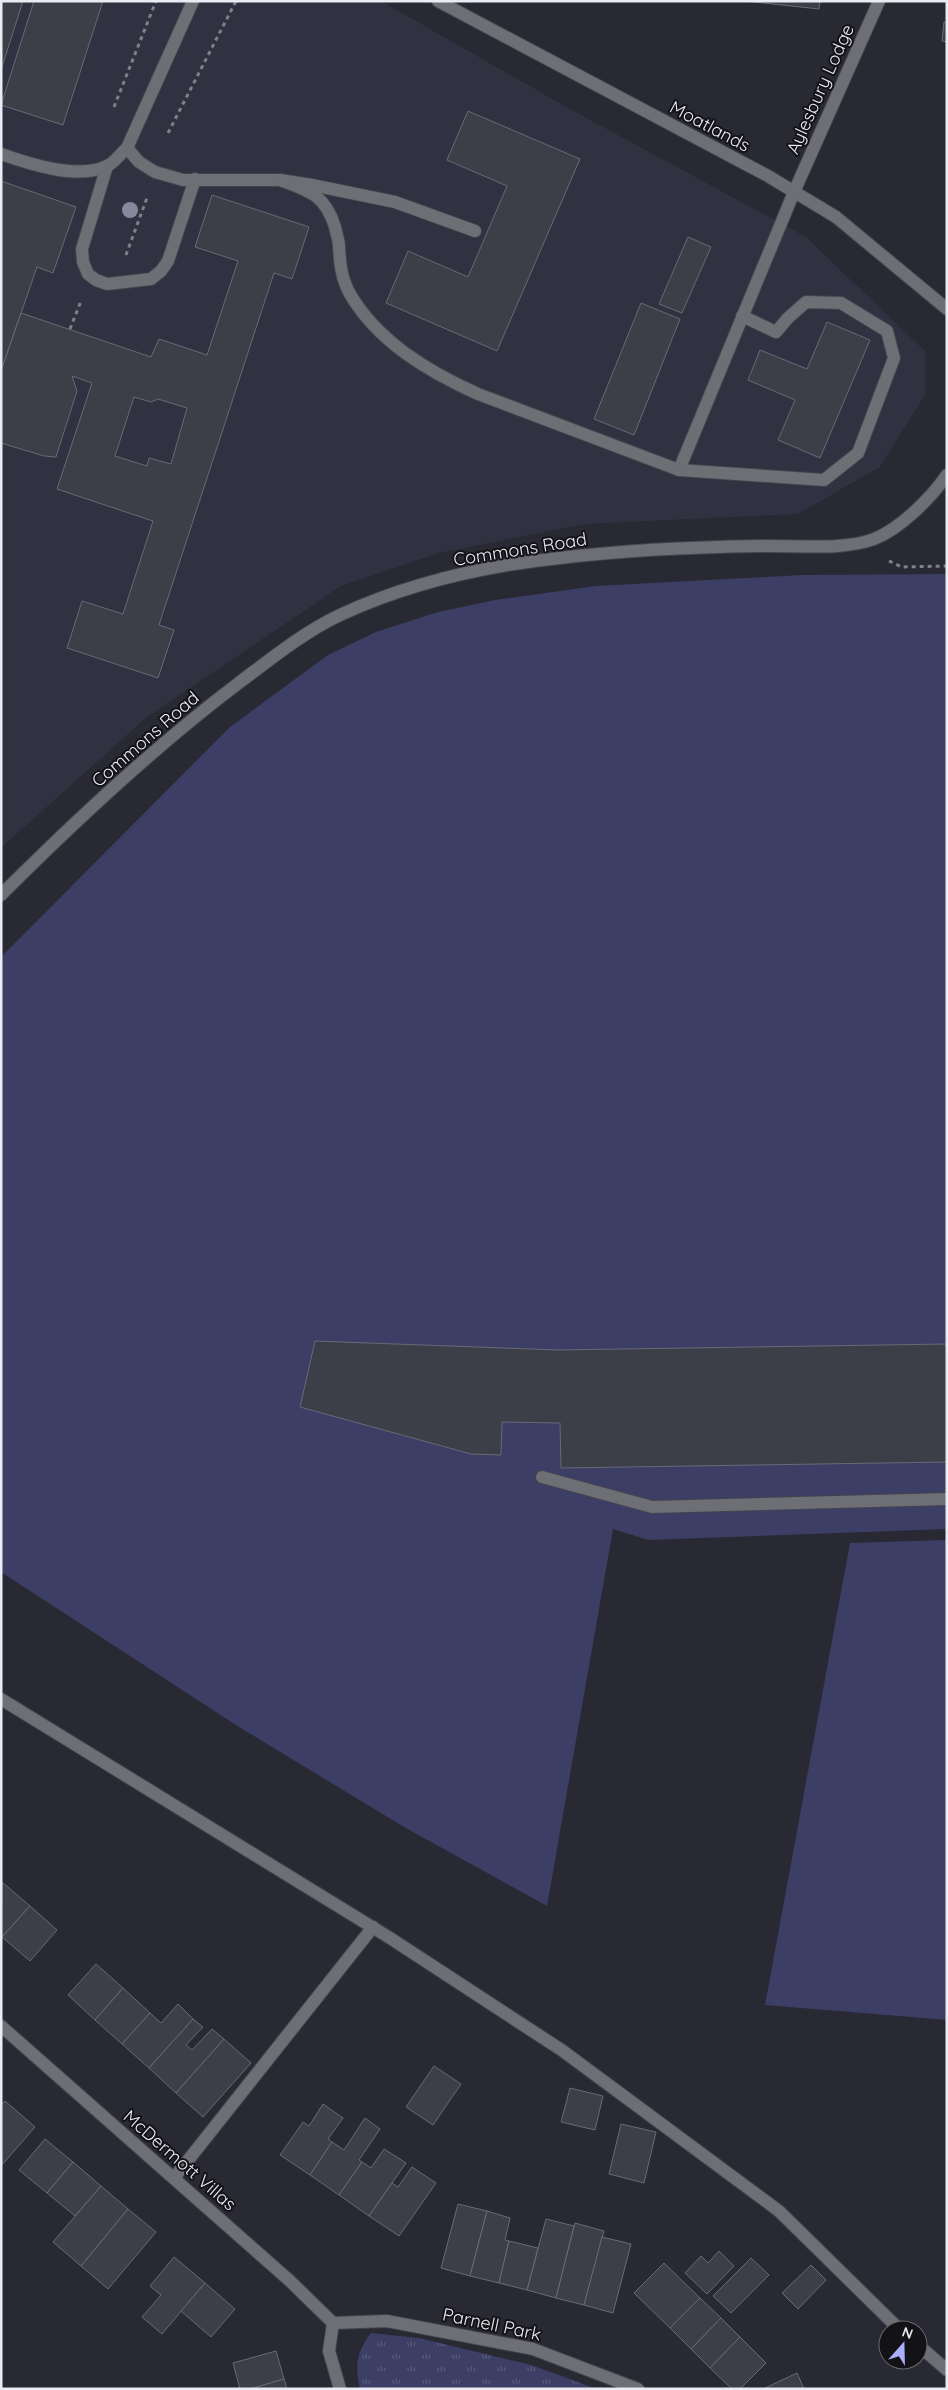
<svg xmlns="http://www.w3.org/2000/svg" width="948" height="2390" viewBox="0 0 948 2390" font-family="Quicksand,sans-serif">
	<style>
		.built { fill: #303141 }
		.grass { fill: url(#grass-tufts) }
		.garden { fill: #3c3e65 }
		.building { fill: #3c3e48; stroke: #696a76; fill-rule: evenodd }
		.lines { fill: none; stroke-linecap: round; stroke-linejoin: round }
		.minor-casing { stroke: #43444e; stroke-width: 14 }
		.path { stroke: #7f8089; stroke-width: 3; stroke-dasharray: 4 4; stroke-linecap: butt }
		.minor { stroke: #6e6f74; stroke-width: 12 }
		.tree { fill: #86889e }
		.labels { text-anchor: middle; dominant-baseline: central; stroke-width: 4; stroke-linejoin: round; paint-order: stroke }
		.street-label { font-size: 18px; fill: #ebecf3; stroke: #121217 }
	</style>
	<defs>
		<pattern id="grass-tufts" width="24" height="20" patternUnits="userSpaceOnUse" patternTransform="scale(1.25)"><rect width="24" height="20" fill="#3c3e65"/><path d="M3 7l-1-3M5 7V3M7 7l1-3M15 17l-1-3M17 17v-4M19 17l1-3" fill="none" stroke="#585a7c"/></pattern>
	</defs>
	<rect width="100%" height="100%" fill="#282933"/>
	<polygon class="built" points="1,1 381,1 570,109 806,237 925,351 925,395 880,467 798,514 585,524 439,553 341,586 147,717 1,848"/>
	<path class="grass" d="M371 2333 419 2338 531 2365 597 2389H360C355 2365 356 2353 371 2333Z"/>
	<g class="garden">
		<polygon points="947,574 947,1529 648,1540 613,1529 547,1906 404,1827 239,1727 1,1572 1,957 230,727 328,655 376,632 438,612 495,600 596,586 802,575"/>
		<polygon points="947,1540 947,2020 765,2005 850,1543"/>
	</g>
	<g class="building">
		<polygon points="1,1 23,1 1,70"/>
		<polygon points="34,1 103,1 63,125 1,105"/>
		<polygon points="745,1 820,1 819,9"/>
		<polygon points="944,22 947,22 947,42 942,41"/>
		<polygon points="468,111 580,159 497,351 386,303 408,251 468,277 507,186 447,160"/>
		<polygon points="1,181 76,207 53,273 37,267 1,371"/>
		<path d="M212 195 309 227 292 279 274 273 159 625 174 630 158 678 67 648 82 601 123 614 153 521 57 489 92 383 72 376 77 391 56 457 44 456 1 443V371L21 313 151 357 159 339 207 355 238 261 195 247ZM134 397 151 402 158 399 187 408 171 464 149 458 147 466 115 456Z"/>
		<polygon points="688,237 711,247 682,313 659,304"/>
		<polygon points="641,303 680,319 634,435 594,419"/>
		<polygon points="827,322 870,340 820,458 778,440 795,400 748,380 760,350 807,369"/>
		<polygon points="315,1341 557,1350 947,1344 947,1462 561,1468 560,1423 502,1422 501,1455 471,1454 300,1407"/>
		<polygon points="2,1882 30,1906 2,1937 1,1936"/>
		<polygon points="30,1906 57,1930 30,1961 2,1937"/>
		<polygon points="96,1964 123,1988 95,2020 68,1995"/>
		<polygon points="123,1988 150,2013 122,2044 95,2020"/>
		<polygon points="178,2004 193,2019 149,2068 122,2044 150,2013 161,2023"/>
		<polygon points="193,2019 203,2027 186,2045 192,2050 212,2029 224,2039 176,2093 149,2068"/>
		<polygon points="224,2039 251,2063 203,2117 176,2093"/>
		<polygon points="434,2066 461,2084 433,2125 406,2107"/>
		<polygon points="570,2088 603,2096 595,2130 561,2122"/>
		<polygon points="5,2101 35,2127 1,2166 1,2105"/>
		<polygon points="323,2104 343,2118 328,2139 332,2142 310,2175 280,2155 303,2122 309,2126"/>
		<polygon points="365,2118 380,2129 359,2160 362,2162 339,2195 310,2175 332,2142 344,2150"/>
		<polygon points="621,2124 656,2132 644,2183 609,2174"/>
		<polygon points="45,2139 73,2162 47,2193 19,2170"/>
		<polygon points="384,2149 406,2163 369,2216 339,2195 362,2162 371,2168"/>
		<polygon points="73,2162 101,2186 75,2216 47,2193"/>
		<polygon points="412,2167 436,2183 399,2236 369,2216 392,2183 398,2187"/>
		<polygon points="101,2186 128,2209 81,2266 53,2242"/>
		<polygon points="458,2204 487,2211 470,2276 441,2268"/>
		<polygon points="128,2209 156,2232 108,2289 81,2266"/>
		<polygon points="487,2211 510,2218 505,2240 509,2241 499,2283 470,2276"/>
		<polygon points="546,2219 574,2226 556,2298 527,2290"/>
		<polygon points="575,2223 604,2231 584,2305 556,2298"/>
		<polygon points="602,2237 631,2244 613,2313 584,2305"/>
		<polygon points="509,2241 538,2248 527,2290 499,2283"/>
		<polygon points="719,2251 734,2266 707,2294 685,2273 701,2256 708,2263"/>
		<polygon points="174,2257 205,2283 162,2334 142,2317 161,2295 150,2286"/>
		<polygon points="751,2258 769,2275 731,2313 713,2296"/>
		<polygon points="664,2263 700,2298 670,2328 634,2293"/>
		<polygon points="811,2265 826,2280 798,2309 782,2293"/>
		<polygon points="205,2283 235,2309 211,2337 181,2311"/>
		<polygon points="700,2298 721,2318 691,2349 670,2328"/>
		<polygon points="721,2318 740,2337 710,2368 691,2349"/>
		<polygon points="740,2337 766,2363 740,2389 732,2389 710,2368"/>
		<polygon points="276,2351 284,2379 250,2389 240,2389 233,2363"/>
		<polygon points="797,2373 804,2389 763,2389"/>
		<polygon points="284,2379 287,2389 250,2389"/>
	</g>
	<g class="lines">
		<g class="minor-casing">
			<g id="minor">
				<polyline points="193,1 127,148 139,162 155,172 183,180 280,180 312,185 395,202 475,231"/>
				<polyline points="438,1 768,176 836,217 947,309"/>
				<path d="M1 154C29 164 78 180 107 166 114 163 121 153 127 148"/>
				<polyline points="107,166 82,249 83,262 88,274 96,280 107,284 151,279 161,271 168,261 195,179"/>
				<path d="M280 180C310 191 325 195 335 227 336 233 339 240 339 246 340 263 341 278 350 294 378 342 429 372 478 394L679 470 794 192 879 1"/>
				<polyline points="679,470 824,480 858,453 894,358 887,331 841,303 806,302 788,318 776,332 742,316"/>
				<path d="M1 895C77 819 155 746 240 682 272 658 304 632 340 615 409 583 484 566 560 558 626 550 693 547 760 546 794 545 842 551 874 539 900 529 931 498 947 475"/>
				<polyline points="542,1477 652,1507 947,1499"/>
				<polyline points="1,1699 390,1938 563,2051 779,2211 900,2330"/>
				<polyline points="1,2026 290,2281 333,2323"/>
				<polyline points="174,2178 373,1927"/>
				<polyline points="333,2323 387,2321 533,2349 638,2389"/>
				<polyline points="333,2323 329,2351 340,2389"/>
				<polyline points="918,2345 947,2370"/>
			</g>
		</g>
		<g class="path">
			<polyline points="114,107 156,1"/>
			<polyline points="168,133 236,1"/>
			<polyline points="126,255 148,195"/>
			<polyline points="70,329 81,301"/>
			<polyline points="889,561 902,567 947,566"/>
		</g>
		<use href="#minor" class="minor"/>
	</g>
	<circle class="tree" cx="130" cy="210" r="8"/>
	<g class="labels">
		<g class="street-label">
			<text transform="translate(820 89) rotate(-66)">Aylesbury Lodge</text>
			<text transform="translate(710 126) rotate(28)">Moatlands</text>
			<text transform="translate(520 549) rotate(-9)">Commons Road</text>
			<text transform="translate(145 739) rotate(-41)">Commons Road</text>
			<text transform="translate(180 2160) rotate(41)">McDermott Villas</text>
			<text transform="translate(492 2324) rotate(12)">Parnell Park</text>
		</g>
	</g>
	<rect width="948" height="2390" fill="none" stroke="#ebecf3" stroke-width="5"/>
	<g transform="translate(903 2345) rotate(20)"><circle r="24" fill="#121217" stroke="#69696f"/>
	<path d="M0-4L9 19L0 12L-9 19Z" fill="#abaffb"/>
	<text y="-8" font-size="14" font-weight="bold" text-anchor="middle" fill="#ebecf3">N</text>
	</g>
</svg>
